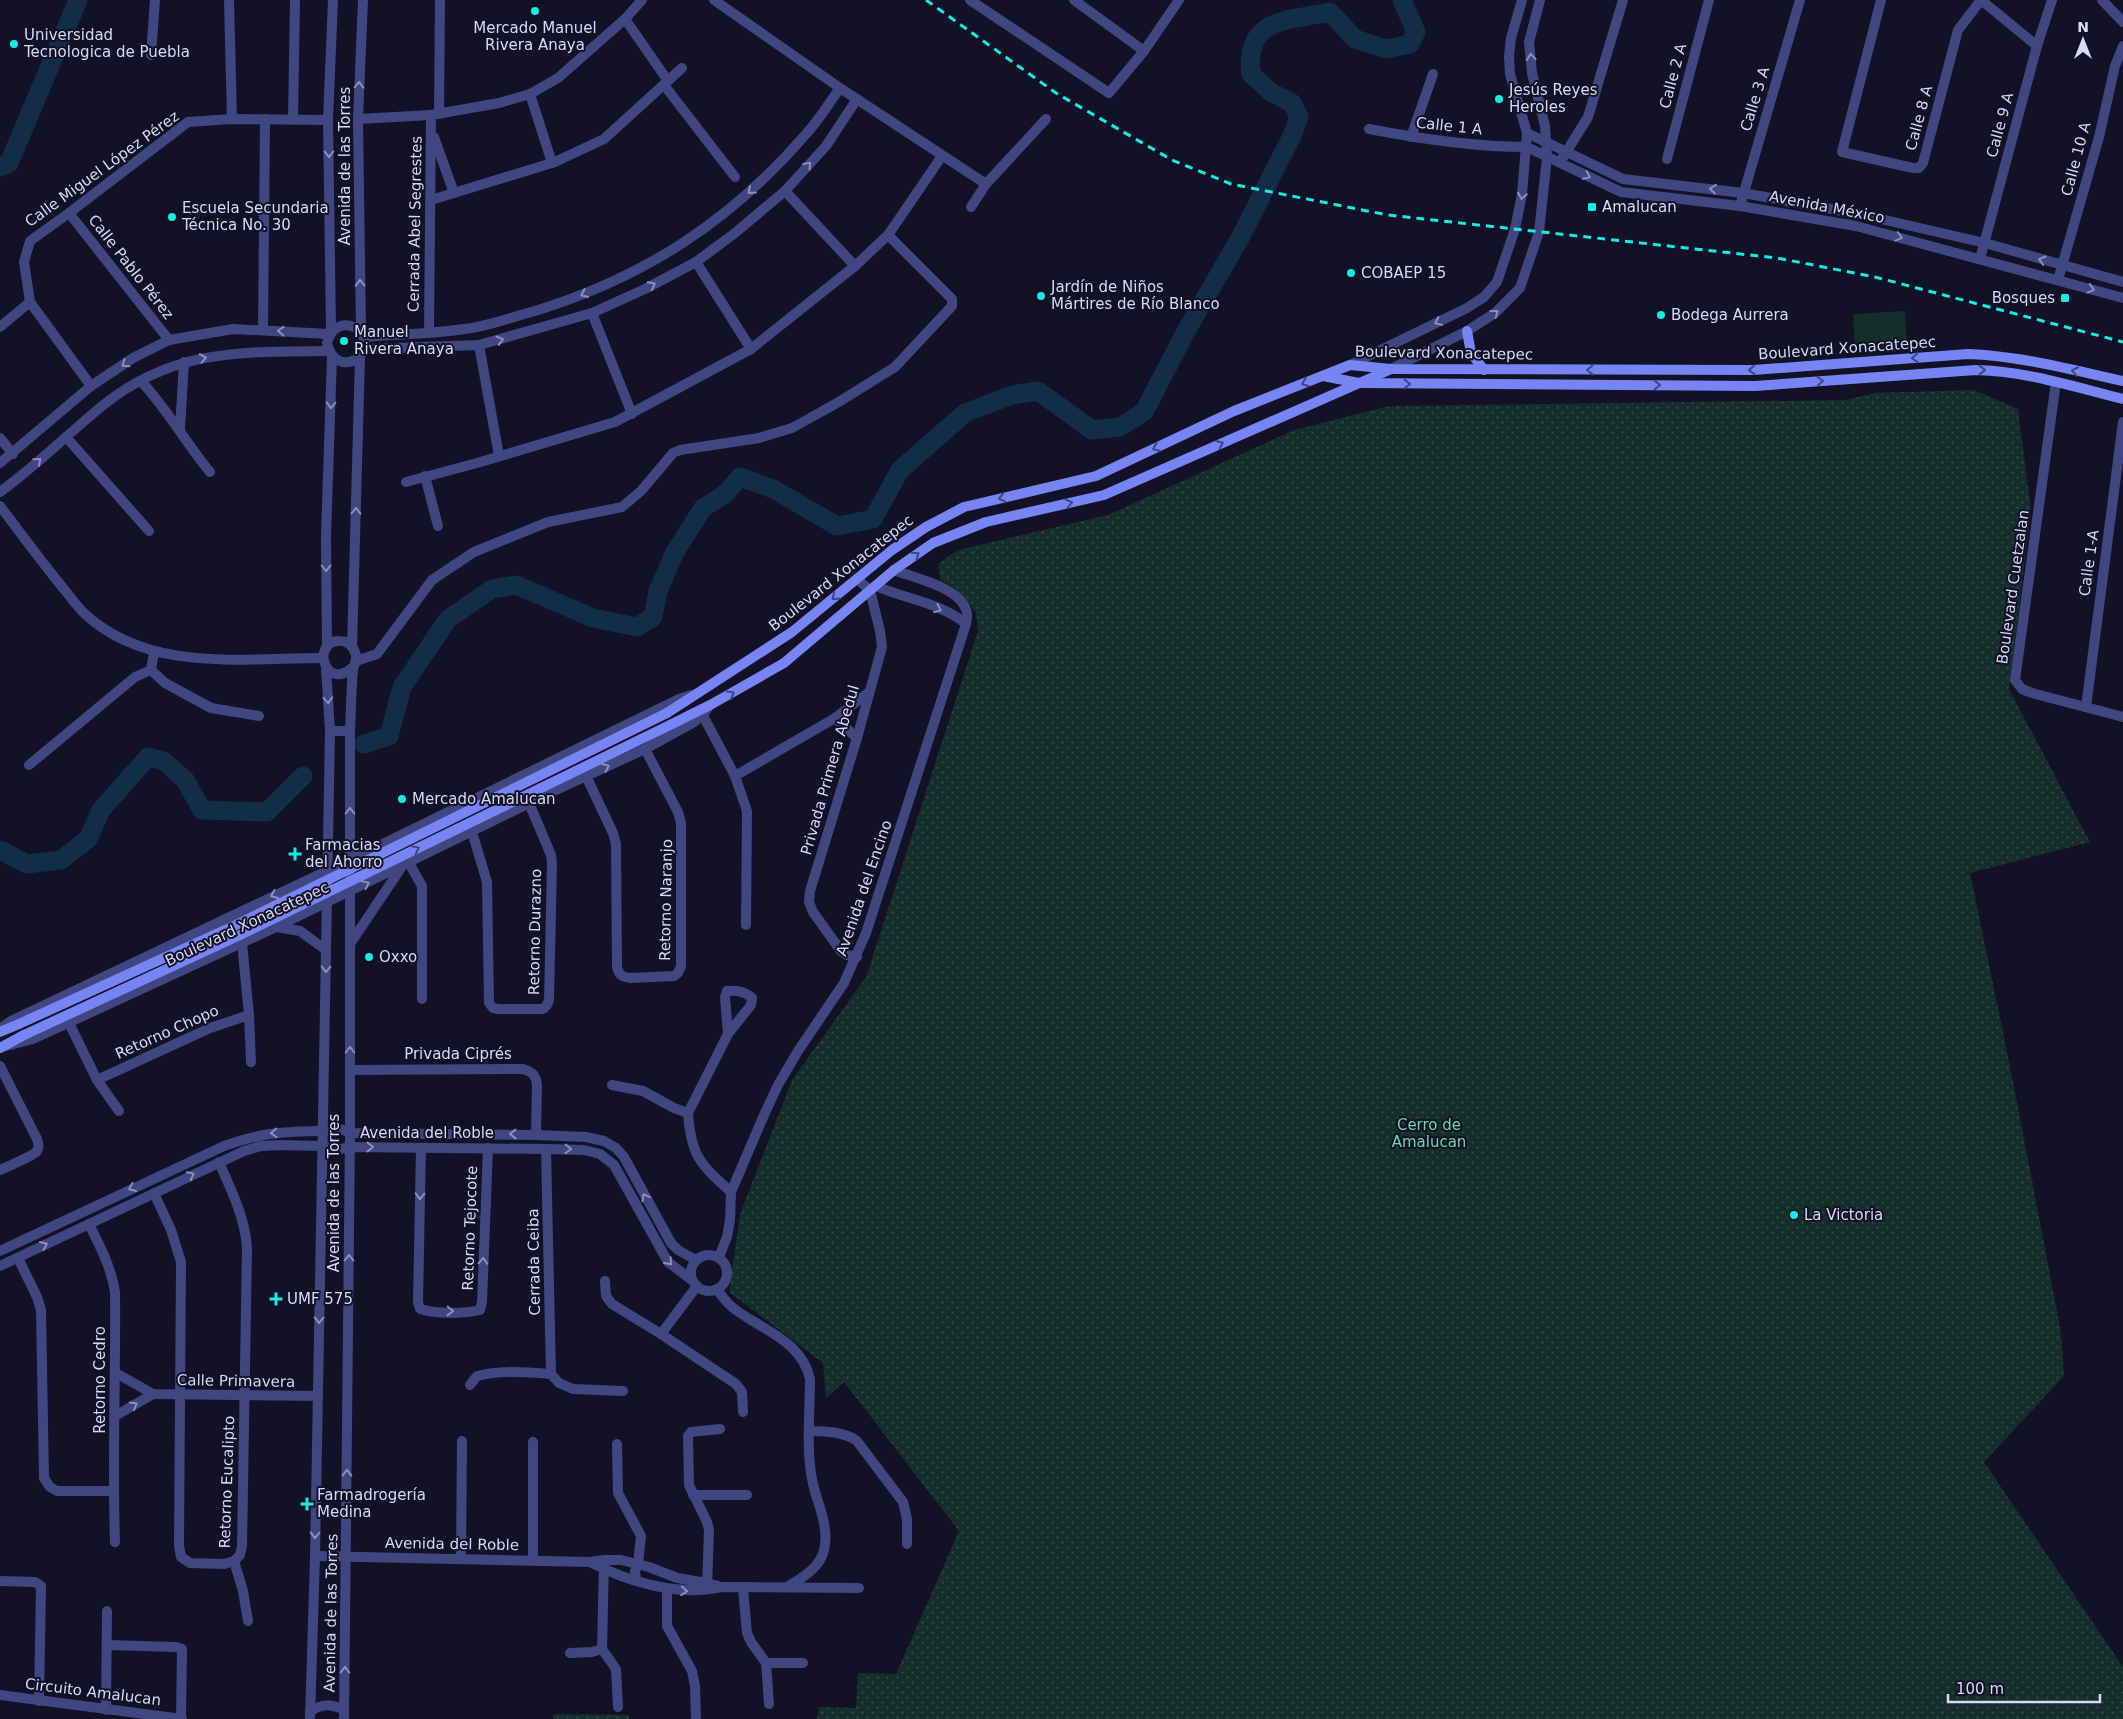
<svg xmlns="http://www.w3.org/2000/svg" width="2123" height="1719" viewBox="0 0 2123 1719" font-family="'DejaVu Sans',sans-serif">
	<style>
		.grass { fill: #142e2a }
		.park { fill: url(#park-dots) }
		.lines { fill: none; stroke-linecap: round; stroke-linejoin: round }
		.river { stroke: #122d47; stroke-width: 19 }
		.minor { stroke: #404680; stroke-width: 10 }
		.tertiary { stroke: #404680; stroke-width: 10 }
		.secondary { stroke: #7684f4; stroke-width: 10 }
		.rail { stroke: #13ede6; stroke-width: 3; stroke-dasharray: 8 6; stroke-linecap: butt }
		.secondary-bridge { stroke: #7684f4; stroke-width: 10 }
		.oneway { stroke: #8c8fbe }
		.oneway2 { stroke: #3f4582 }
		.poi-dot { fill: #13ede6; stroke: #121125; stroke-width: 2 }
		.labels { text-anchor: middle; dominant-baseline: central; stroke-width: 4; stroke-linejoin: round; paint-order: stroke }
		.poi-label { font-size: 15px; fill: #d8d8fc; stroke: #121125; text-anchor: start }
		.street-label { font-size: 15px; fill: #d8d8fc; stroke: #121125 }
		.park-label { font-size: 15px; fill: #69d7ad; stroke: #121125 }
	</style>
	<defs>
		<pattern id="park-dots" width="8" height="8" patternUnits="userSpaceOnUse" patternTransform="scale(1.25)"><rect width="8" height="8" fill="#142e2a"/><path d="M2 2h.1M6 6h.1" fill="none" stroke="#354c4a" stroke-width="1.8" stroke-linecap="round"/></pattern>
	</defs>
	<rect width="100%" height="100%" fill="#121125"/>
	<polygon class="grass" points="1905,311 1907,347 1855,350 1853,314"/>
	<g class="park">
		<polygon points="1974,390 2018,409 2031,510 2009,689 2090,842 1970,873 2010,1066 2061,1332 2064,1376 1984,1462 2123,1667 2123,1719 817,1719 819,1707 856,1708 858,1673 896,1674 959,1531 844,1382 826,1398 823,1363 729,1292 740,1214 792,1080 866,977 978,631 976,612 956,589 940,579 938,564 958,550 1108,515 1294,430 1389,406 1845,400 1875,393"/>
		<polygon points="553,1714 629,1715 629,1719 553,1719"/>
	</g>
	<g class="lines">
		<g class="river">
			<polyline points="0,167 9,163 78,0"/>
			<path d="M364 744 389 736 402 687 448 619 492 589 516 585 593 618 637 627 653 617 658 591 675 552 703 508 725 494 740 477 773 489 837 526 873 519 900 470 965 413 1012 395 1038 391 1092 430 1120 427 1144 412 1185 333 1240 238 1292 136 1299 117 1292 103 1272 93 1251 74C1245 17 1287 21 1330 12L1355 39 1386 49 1410 44 1416 32 1402 0"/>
			<polyline points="0,850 27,864 61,860 88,839 101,810 148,757 164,761 185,780 202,810 267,812 303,776"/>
		</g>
		<g class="minor">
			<polyline points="229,0 232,119"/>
			<polyline points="714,0 840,88 986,184"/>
			<polyline points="970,0 1109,93 1144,51 1179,0"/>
			<polyline points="1074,0 1144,51"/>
			<polyline points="1881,0 1842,152 1913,168 1919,168 1923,163 1958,30 1981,0"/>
			<polyline points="1981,0 2037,46"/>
			<polyline points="2102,0 2123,22"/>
			<polyline points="625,19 668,81"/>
			<polyline points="151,55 155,0"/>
			<polyline points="664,85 735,177"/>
			<polyline points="530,94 552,163"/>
			<polyline points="439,114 440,0"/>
			<polyline points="293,119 295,0"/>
			<polyline points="358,119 431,115 499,103 530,94 558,78 625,19 642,0"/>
			<path d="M1369 129C1421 139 1474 147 1527 147"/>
			<polyline points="434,137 454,193"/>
			<polyline points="1411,137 1433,74"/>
			<polyline points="1667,159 1709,0"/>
			<polyline points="1560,162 1588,117 1623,0"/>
			<polyline points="785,191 855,266"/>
			<polyline points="431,200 555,162 604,139 682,68"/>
			<polyline points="1740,206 1800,0"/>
			<polyline points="971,207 986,184 1046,119"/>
			<polyline points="69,213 169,340"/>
			<polyline points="1980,259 2037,46 2052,0"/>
			<polyline points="696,262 751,349"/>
			<polyline points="2058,280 2099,137 2115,66 2123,46"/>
			<polyline points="592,313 632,414"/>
			<polyline points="0,327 30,302"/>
			<polyline points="263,330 265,119"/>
			<polyline points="429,332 431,115"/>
			<path d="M364 337C401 334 440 334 477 327 497 323 516 316 535 311 645 277 731 221 806 134 819 120 829 103 840 88"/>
			<polyline points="479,345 499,456"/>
			<polyline points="364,349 479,345 592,313 645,289 696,262 735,233 785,191 826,146 857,99"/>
			<path d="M141 381C167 409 186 443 210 472"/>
			<polyline points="2056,382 2015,680 2022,689 2032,693 2123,717"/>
			<polyline points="91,386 30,302 24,262 30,241 69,213 188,122 232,119 328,120"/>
			<polyline points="180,429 184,362"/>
			<polyline points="66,437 149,531"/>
			<polyline points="0,438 13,454"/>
			<polyline points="0,463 91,386 133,358 169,340 233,329 329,334"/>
			<polyline points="425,476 438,526"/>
			<polyline points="406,482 477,463 615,422 751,349 855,266 888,235 942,156"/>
			<path d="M0 492C36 466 68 434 102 406 174 348 242 352 329 351"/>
			<path d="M0 506C21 534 41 561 63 588 70 596 77 607 85 614 149 673 243 658 322 658"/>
			<path d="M876 586C905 599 942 603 966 624"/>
			<polyline points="154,652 151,670 165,683 211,708 259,716"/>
			<polyline points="356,661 377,654 432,580 474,552 548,522 622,507 641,491 673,453 680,450 759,438 792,428 837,403 895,367 952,306 952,299 888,235"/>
			<polyline points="2086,707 2123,422"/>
			<polyline points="700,710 735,776 747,811 746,925"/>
			<polyline points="835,718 857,738"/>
			<polyline points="29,765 135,677 151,670"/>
			<path d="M586 776 613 833 616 844 617 967C619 975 622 977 630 978L674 976 678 973 681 966V823L678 812 645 749"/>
			<polyline points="735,776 835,718 868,693"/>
			<polyline points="472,832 487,882 489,1003 493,1008 498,1009 543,1009 547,1005 549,1000 552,864 551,855 529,803"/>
			<polyline points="409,863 422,886 422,999"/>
			<polyline points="242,943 249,1015 251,1062"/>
			<polyline points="857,957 847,955 841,951 813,912 809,902 810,891 857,738 882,647 880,631 870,590 857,579"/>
			<polyline points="69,1023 97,1080 119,1111"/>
			<path d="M0 1066 37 1139C38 1142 40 1147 37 1151 32 1157 8 1166 0 1170"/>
			<path d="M350 1070 523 1069C533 1072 536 1076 537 1085L536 1135"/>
			<polyline points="97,1080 210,1028 249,1015"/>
			<path d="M612 1085 643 1091 674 1108 688 1113C691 1156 700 1164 731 1192"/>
			<path d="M688 1113 728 1034 751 1005 752 998C745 991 736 990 727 991L725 997 728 1034"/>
			<path d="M421 1148 418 1302 420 1309C437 1314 463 1314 480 1310L482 1302 488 1148"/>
			<polyline points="546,1149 551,1374"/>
			<path d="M154 1193 171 1230 181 1262 179 1546 181 1557 190 1563 224 1564 234 1561 240 1555 242 1546 247 1248C245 1217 231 1190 219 1162"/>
			<path d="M89 1224C100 1246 111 1267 115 1292 116 1376 112 1459 115 1542"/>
			<path d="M0 1251 224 1146C260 1133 280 1132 317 1131 330 1131 337 1125 350 1133L536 1135 586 1137 604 1141 616 1148 624 1157 671 1243 678 1250 696 1260"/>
			<circle cx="709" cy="1273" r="18"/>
			<path d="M719 1257 727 1237 730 1220 731 1192 764 1115 778 1085 798 1051 844 983 866 933 966 624C966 621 968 616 967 613 962 587 914 578 894 570"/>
			<polyline points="18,1258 37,1297 41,1310 44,1478 50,1487 57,1491 113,1491"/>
			<polyline points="0,1266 244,1151 261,1146 280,1145 322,1146 336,1150 350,1147 546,1149 584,1150 600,1154 614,1165 668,1262 693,1281"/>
			<polyline points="605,1281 606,1296 612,1304 661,1334 736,1384 742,1392 743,1412"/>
			<path d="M717 1289C721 1295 726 1302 732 1307 759 1329 802 1340 810 1379 810 1410 806 1448 812 1479 816 1502 830 1525 824 1550 820 1568 802 1578 787 1587"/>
			<polyline points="661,1334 697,1286"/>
			<polyline points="116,1373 153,1394 318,1396"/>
			<path d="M470 1385 477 1376C500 1370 527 1372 551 1374L559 1383 573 1389 623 1391"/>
			<polyline points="115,1416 153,1394"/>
			<path d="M810 1431C826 1432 843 1431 857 1441L903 1502 907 1519V1544"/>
			<polyline points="533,1442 533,1560"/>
			<polyline points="617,1444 618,1493 641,1536 638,1564 635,1571 636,1580"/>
			<polyline points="693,1495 747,1495"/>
			<polyline points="315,1556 590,1562 604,1560 621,1560 649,1567 677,1578 707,1583 722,1587"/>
			<polyline points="461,1559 462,1441"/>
			<polyline points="234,1561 243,1591 248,1621"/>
			<path d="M590 1562C628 1582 680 1597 722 1587L859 1588"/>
			<polyline points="604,1563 602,1649 616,1669 618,1707"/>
			<polyline points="0,1581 35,1582 41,1586 39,1701"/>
			<polyline points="743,1588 747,1633 751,1642 766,1663 769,1704"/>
			<polyline points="667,1589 667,1626 692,1671 695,1686 696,1717"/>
			<polyline points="707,1589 709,1530 707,1522 689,1485 688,1436 691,1432 720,1429"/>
			<polyline points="107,1645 176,1647 182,1649 181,1719"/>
			<polyline points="570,1653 592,1652 602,1649"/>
			<polyline points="766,1663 803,1663"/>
			<polyline points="0,1695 182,1719"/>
			<polyline points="106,1710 107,1611"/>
		</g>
		<g class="tertiary">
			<polyline points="1527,133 1623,179 1743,193 1859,214 1985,243 2123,282"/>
			<polyline points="1527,147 1621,192 1740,206 1856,226 2123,298"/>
			<polyline points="331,331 328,120 333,0"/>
			<path d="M361 331C346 320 332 325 327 343 334 378 377 360 361 331L358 119 363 0"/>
			<polyline points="1350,365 1467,308 1484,297 1497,282 1515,229 1522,194 1527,133 1510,74 1509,56 1511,38 1522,0"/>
			<polyline points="1391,369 1467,331 1495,313 1520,288 1539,232 1547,157 1545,126 1532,73 1529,42 1540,0"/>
			<polyline points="327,647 326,536 332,356"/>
			<polyline points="352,647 360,357"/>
			<polyline points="330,731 350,731"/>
			<polyline points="277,927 300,931 326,950"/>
			<polyline points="350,944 401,868"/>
			<polyline points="0,1029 11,1021 350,860 679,699 691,695"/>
			<polyline points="6,1046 33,1039 276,927 556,790 645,749 694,722 703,715 709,706"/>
			<path d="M310 1712C322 1703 331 1704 344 1710"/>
			<polyline points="310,1719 315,1556 330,731 326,668"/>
			<path d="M344 1719 350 1133V731C351 711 351 690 353 670 354 665 357 660 356 655 355 652 354 650 353 648 350 644 345 641 340 641 310 640 325 693 353 667"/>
		</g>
		<g class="secondary">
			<polyline points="1467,331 1471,353 1484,370"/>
			<path d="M1323 376 1359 383 1755 386 1976 370C2026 371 2075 387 2123 399"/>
			<path d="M667 713 792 632 892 550 926 527 964 507 1096 476 1234 411 1350 365 1391 369 1753 370 1968 354C2021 356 2072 370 2123 381"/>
			<polyline points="672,724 712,704 784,663 894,570 933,543 986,522 1104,495 1389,370"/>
			<polyline points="0,1032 19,1024"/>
			<polyline points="0,1048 24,1035"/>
		</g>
		<polyline class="rail" points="926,0 1056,93 1172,160 1231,184 1388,215 1777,258 1875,277 2123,342"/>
		<g class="secondary-bridge">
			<polyline points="19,1024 236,925 667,713"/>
			<polyline points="24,1035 240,935 672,724"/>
		</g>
	</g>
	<defs><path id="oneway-chevron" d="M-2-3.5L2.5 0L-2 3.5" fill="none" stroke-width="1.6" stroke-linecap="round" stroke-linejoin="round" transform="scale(1.25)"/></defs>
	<g class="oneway">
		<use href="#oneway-chevron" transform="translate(1531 57) rotate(-95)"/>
		<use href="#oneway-chevron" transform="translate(359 85) rotate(-88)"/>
		<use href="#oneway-chevron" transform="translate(329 154) rotate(89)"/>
		<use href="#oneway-chevron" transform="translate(808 165) rotate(-48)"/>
		<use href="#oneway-chevron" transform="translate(1587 176) rotate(26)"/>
		<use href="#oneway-chevron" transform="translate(1713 189) rotate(-174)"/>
		<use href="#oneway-chevron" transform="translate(751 191) rotate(138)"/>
		<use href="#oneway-chevron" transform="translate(1522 196) rotate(99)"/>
		<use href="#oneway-chevron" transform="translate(1899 237) rotate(15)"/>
		<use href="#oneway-chevron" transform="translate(2042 260) rotate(-164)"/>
		<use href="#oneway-chevron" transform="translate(360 283) rotate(-91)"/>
		<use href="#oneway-chevron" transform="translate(652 285) rotate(-28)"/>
		<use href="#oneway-chevron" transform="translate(2091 289) rotate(15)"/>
		<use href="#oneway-chevron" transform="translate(584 294) rotate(157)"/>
		<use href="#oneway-chevron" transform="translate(1495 313) rotate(-37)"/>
		<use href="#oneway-chevron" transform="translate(1438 322) rotate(154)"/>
		<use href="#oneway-chevron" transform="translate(281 331) rotate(-177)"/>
		<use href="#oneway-chevron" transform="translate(500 340) rotate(-16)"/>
		<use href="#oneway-chevron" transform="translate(203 358) rotate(-12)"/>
		<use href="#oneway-chevron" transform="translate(125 364) rotate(146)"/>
		<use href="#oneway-chevron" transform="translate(331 405) rotate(92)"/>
		<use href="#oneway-chevron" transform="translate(38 461) rotate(-40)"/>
		<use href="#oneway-chevron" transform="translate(356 511) rotate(-88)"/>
		<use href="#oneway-chevron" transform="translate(326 568) rotate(90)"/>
		<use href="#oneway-chevron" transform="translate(938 609) rotate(22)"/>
		<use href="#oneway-chevron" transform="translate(328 700) rotate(86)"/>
		<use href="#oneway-chevron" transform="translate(606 767) rotate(-24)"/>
		<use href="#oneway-chevron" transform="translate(350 811) rotate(-90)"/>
		<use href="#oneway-chevron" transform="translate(366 884) rotate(-26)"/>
		<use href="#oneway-chevron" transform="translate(274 895) rotate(155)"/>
		<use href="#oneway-chevron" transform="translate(326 969) rotate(91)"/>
		<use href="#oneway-chevron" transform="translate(350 1050) rotate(-90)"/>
		<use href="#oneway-chevron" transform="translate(274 1133) rotate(177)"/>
		<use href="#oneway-chevron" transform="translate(513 1134) rotate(-180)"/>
		<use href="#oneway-chevron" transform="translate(370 1147)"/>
		<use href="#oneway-chevron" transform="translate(568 1149) rotate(2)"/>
		<use href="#oneway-chevron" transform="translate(191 1175) rotate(-26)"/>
		<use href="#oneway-chevron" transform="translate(132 1188) rotate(155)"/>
		<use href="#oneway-chevron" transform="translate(420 1196) rotate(91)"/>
		<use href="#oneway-chevron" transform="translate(645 1197) rotate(-119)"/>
		<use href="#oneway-chevron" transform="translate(44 1245) rotate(-25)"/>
		<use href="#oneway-chevron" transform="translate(349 1258) rotate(-90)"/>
		<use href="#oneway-chevron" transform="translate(483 1261) rotate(-88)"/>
		<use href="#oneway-chevron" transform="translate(669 1262) rotate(48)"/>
		<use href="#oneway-chevron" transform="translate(450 1311) rotate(1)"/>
		<use href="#oneway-chevron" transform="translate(319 1320) rotate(91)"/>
		<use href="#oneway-chevron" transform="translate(134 1405) rotate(-30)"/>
		<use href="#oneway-chevron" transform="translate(347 1473) rotate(-89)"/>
		<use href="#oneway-chevron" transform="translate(315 1535) rotate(91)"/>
		<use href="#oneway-chevron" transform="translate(684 1591) rotate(4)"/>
		<use href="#oneway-chevron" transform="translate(345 1670) rotate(-89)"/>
	</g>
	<g class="oneway2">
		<use href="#oneway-chevron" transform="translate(1915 358) rotate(176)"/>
		<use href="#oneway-chevron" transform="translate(1590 370) rotate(180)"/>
		<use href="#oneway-chevron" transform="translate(1752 370) rotate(178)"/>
		<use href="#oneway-chevron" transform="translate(1982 370)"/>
		<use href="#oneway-chevron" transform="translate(2075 371) rotate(-168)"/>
		<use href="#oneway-chevron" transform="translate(1820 381) rotate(-4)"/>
		<use href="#oneway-chevron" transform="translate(1305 383) rotate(159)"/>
		<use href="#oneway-chevron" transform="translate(1407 384)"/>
		<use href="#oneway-chevron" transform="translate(1657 385)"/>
		<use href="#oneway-chevron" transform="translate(1220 444) rotate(-24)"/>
		<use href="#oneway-chevron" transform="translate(1156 448) rotate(155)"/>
		<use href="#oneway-chevron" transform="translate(1002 498) rotate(167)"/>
		<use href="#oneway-chevron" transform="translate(1069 503) rotate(-13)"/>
		<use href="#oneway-chevron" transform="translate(916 555) rotate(-35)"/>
		<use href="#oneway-chevron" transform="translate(835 597) rotate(140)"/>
		<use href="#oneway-chevron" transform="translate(731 694) rotate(-29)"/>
		<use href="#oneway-chevron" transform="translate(416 849) rotate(-26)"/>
	</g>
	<g class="poi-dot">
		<circle cx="535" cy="11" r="5"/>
		<circle cx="14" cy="44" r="5"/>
		<circle cx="1499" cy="99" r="5"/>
		<rect x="1587" y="202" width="10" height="10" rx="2.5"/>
		<circle cx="172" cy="217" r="5"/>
		<circle cx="1351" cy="273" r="5"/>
		<circle cx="1041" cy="296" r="5"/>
		<rect x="2060" y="293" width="10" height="10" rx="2.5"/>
		<circle cx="1661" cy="315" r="5"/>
		<circle cx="344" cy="341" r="5"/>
		<circle cx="402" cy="799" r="5"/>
		<path d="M292.5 846.5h5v5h5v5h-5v5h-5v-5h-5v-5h5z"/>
		<circle cx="369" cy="957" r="5"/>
		<circle cx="1794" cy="1215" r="5"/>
		<path d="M273.5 1291.5h5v5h5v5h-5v5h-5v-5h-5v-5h5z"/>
		<path d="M304.5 1496.5h5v5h5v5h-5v5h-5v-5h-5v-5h5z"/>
	</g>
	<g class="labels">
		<g class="poi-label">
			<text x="535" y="28" text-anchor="middle">Mercado Manuel<tspan x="535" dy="17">Rivera Anaya</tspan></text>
			<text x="24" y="35">Universidad<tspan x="24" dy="17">Tecnologica de Puebla</tspan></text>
			<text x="1509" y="90">Jesús Reyes<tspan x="1509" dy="17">Heroles</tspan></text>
			<text x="1602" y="207">Amalucan</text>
			<text x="182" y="208">Escuela Secundaria<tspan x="182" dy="17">Técnica No. 30</tspan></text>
			<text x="1361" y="273">COBAEP 15</text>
			<text x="1051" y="287">Jardín de Niños<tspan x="1051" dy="17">Mártires de Río Blanco</tspan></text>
			<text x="2055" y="298" text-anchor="end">Bosques</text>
			<text x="1671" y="315">Bodega Aurrera</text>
			<text x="354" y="332">Manuel<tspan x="354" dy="17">Rivera Anaya</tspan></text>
			<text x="412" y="799">Mercado Amalucan</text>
			<text x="305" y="845">Farmacias<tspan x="305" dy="17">del Ahorro</tspan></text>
			<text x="379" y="957">Oxxo</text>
			<text x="1804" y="1215">La Victoria</text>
			<text x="287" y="1299">UMF 575</text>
			<text x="317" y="1495">Farmadrogería<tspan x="317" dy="17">Medina</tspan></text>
		</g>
		<g class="street-label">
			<text transform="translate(1673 76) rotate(-75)">Calle 2 A</text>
			<text transform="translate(1755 99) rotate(-73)">Calle 3 A</text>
			<text transform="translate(1919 118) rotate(-75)">Calle 8 A</text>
			<text transform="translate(2000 125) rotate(-75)">Calle 9 A</text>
			<text transform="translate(1449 126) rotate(6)">Calle 1 A</text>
			<text transform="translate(2076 159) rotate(-75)">Calle 10 A</text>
			<text transform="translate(345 166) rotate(-90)">Avenida de las Torres</text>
			<text transform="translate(102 169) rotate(-36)">Calle Miguel López Pérez</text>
			<text transform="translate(1827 207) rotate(11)">Avenida México</text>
			<text transform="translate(415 224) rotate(-89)">Cerrada Abel Segrestes</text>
			<text transform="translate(131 267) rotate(52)">Calle Pablo Pérez</text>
			<text transform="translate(1847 348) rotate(-4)">Boulevard Xonacatepec</text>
			<text transform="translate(1444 353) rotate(1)">Boulevard Xonacatepec</text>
			<text transform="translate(2089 563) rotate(-82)">Calle 1-A</text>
			<text transform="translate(841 573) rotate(-38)">Boulevard Xonacatepec</text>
			<text transform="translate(2013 587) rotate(-82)">Boulevard Cuetzalan</text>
			<text transform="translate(830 770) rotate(-74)">Privada Primera Abedul</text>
			<text transform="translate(864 888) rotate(-71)">Avenida del Encino</text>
			<text transform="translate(666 900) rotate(-89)">Retorno Naranjo</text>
			<text transform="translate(247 924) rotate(-25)">Boulevard Xonacatepec</text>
			<text transform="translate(535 932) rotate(-89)">Retorno Durazno</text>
			<text transform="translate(167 1032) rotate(-24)">Retorno Chopo</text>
			<text x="458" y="1054">Privada Ciprés</text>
			<text x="427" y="1133">Avenida del Roble</text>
			<text transform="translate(334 1193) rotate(-90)">Avenida de las Torres</text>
			<text transform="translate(470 1228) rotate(-88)">Retorno Tejocote</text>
			<text transform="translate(534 1262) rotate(-91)">Cerrada Ceiba</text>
			<text transform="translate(100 1380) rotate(-90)">Retorno Cedro</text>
			<text transform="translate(236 1381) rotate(1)">Calle Primavera</text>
			<text transform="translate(227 1482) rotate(-88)">Retorno Eucalipto</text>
			<text transform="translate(452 1544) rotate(1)">Avenida del Roble</text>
			<text transform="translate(331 1613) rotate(-89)">Avenida de las Torres</text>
			<text transform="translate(93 1692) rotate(7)">Circuito Amalucan</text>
		</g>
		<g class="park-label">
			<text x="1429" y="1125">Cerro de<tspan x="1429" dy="17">Amalucan</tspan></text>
		</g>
	</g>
	<g transform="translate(2083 40)" stroke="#121125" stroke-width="4" paint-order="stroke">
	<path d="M0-4L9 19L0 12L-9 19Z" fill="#d8d8fc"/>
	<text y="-8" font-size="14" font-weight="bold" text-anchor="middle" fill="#d8d8fc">N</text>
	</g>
	<path d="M1948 1694v8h152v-8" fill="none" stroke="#d8d8fc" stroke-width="2.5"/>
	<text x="1956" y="1694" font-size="15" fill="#d8d8fc" stroke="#121125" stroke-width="4" paint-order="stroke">100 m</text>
</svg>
